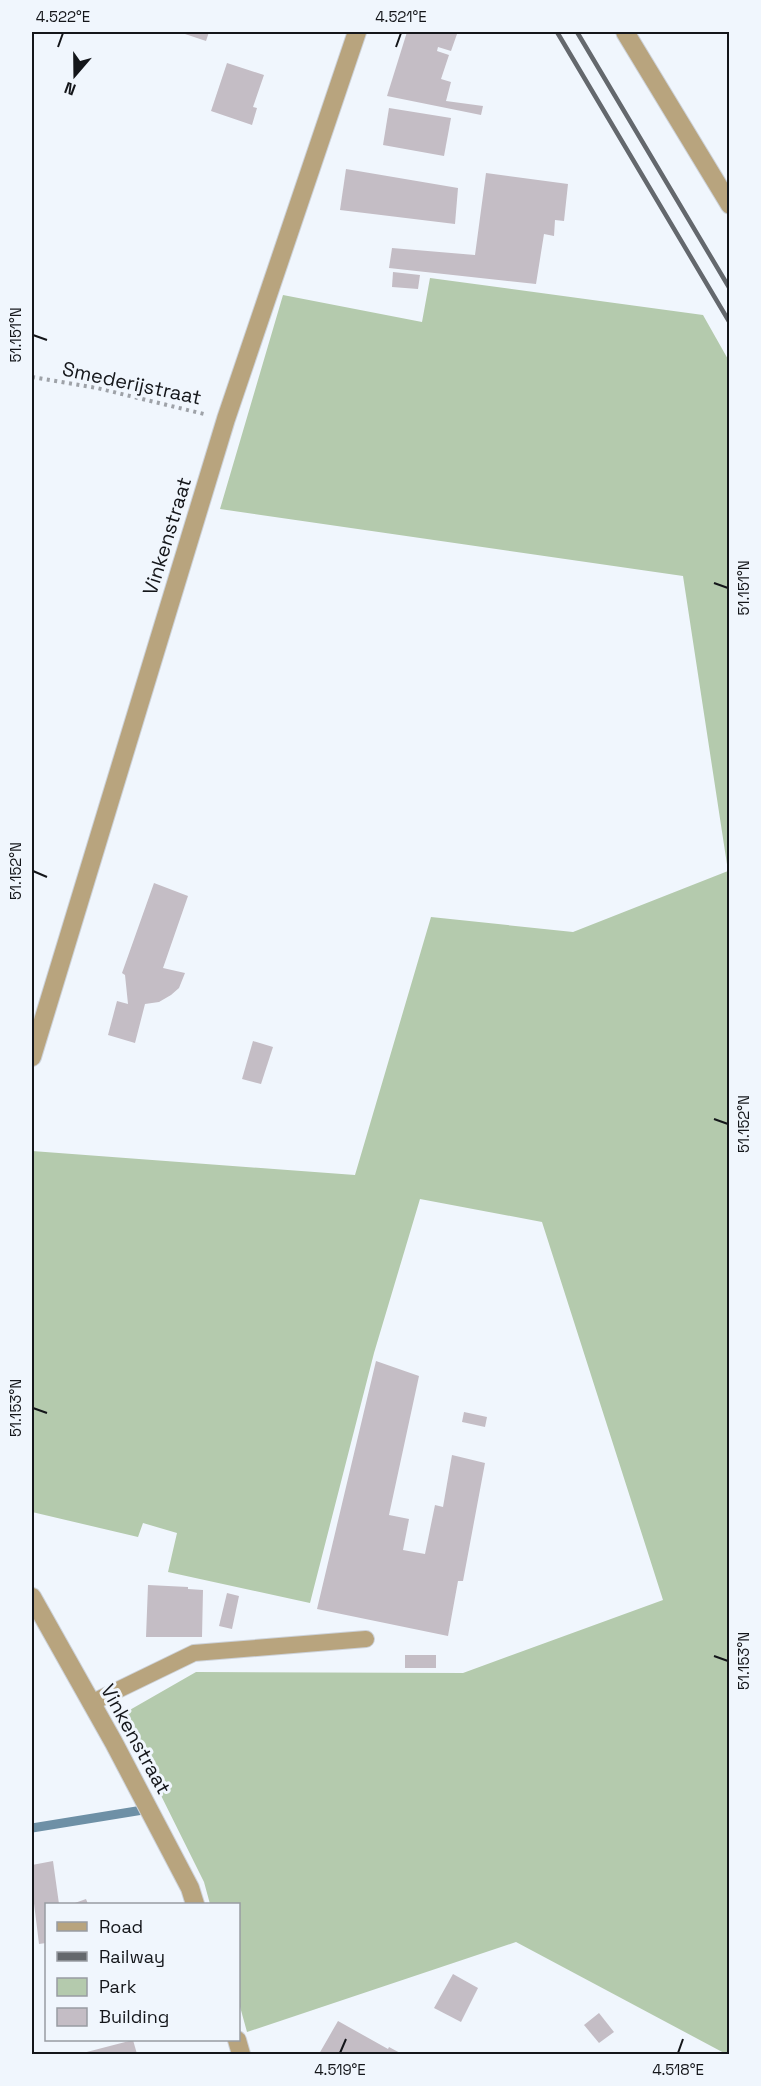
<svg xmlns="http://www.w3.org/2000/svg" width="761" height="2086" viewBox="0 0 761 2086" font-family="'Space Grotesk',sans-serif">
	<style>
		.green { fill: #b4caad }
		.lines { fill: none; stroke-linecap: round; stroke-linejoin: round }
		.stream { stroke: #6e90a6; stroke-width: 9 }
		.building { fill: #c4bdc5 }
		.lane-casing { stroke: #cdd2d9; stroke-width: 18 }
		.street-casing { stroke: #cdd2d9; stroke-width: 20 }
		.path { stroke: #9ea2a8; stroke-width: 4; stroke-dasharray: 3 4.5; stroke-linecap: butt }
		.lane { stroke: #b8a47e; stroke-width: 16 }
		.street { stroke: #b8a47e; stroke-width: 18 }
		.rail { stroke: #64686d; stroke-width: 4.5 }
		.ticks { fill: none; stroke: #14161a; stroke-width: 2 }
		.labels { text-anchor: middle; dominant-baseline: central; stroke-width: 6; stroke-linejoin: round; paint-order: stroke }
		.street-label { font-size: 20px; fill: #14161a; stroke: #f0f6fd }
		.neatline { fill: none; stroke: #14161a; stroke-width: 2 }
		.ticks-label { font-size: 15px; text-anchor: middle; fill: #14161a }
	</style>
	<rect width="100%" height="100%" fill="#f0f6fd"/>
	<polygon class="green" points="430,278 703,315 729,361 729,2054 726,2054 516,1942 247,2032 239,2003 238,1904 210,1904 204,1882 121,1715 196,1672 463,1673 663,1600 542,1222 420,1199 374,1353 310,1603 168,1572 177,1533 143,1523 138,1537 32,1512 32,1151 355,1175 431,917 573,932 728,871 683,576 220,509 283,295 422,322"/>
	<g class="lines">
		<polyline class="stream" points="32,1828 149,1809"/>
	</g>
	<g class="building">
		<polygon points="179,32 209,32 206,41"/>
		<polygon points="407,32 450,32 457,34 451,51 438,47 437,51 449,55 441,79 451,82 446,101 483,106 481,115 387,96"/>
		<polygon points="227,63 264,75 253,107 257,108 252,125 211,111"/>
		<polygon points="389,108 451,118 444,156 383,145"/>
		<polygon points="346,169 458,188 455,224 340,210"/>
		<polygon points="486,173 568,184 564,221 555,220 554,236 544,234 536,284 389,268 392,248 475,255"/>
		<polygon points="393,272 420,275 418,289 392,287"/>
		<polygon points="154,883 188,896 163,968 185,973 179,988 171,995 159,1002 145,1004 135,1043 108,1035 117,1001 128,1004 125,975 122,973"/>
		<polygon points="253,1041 273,1047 261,1084 242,1079"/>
		<polygon points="376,1361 419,1376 389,1515 409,1519 403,1550 425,1554 435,1505 443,1507 452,1455 485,1463 463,1581 458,1581 448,1636 317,1609"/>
		<polygon points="464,1412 487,1417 485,1427 462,1422"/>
		<polygon points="148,1585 188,1587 188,1589 203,1590 202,1637 146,1637"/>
		<polygon points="227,1593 239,1596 232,1629 219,1626"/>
		<rect x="405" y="1655" width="31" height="13"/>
		<polygon points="53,1861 59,1904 46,1904 46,1943 39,1944 32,1887 32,1865"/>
		<polygon points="86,1899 88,1904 72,1904"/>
		<polygon points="453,1974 478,1988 461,2022 434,2008"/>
		<polygon points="599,2013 614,2032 599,2043 584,2025"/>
		<polygon points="338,2021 388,2049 389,2047 402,2054 319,2054"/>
		<polygon points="133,2040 137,2054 79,2054"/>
	</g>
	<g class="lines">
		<g class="lane-casing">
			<polyline id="lane" points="91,1703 194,1653 366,1639"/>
		</g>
		<g class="street-casing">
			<g id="street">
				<polyline points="625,32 730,205"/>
				<polyline points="32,1057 226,419 357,32"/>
				<polyline points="32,1597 114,1743 190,1888 195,1904"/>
				<polyline points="237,2040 241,2054"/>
			</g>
		</g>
		<polyline class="path" points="32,377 97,388 204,414"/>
		<use href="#lane" class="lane"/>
		<use href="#street" class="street"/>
		<g class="rail">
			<polyline points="557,32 730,323"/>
			<polyline points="577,32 730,289"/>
		</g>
	</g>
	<path class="ticks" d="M58 47 63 33M396 47 401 33M33 335 47 340M714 583 728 588M33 871 47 877M714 1119 728 1124M33 1408 47 1413M714 1656 728 1661M340 2053 346 2039M678 2053 683 2039"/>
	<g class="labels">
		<g class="street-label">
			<text transform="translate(132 383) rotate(12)">Smederijstraat</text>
			<text transform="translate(167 536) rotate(-73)">Vinkenstraat</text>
			<text transform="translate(136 1739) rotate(61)">Vinkenstraat</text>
		</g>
	</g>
	<rect width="761" height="2086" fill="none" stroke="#f0f6fd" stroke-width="66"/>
	<rect x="45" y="1903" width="195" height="138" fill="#f0f6fd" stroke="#989ca2" stroke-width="1.5"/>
	<rect x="57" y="1922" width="30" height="9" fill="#b8a47e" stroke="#989ca2" stroke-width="1.5"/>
	<text x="99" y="1933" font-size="18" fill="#14161a">Road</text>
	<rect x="57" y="1952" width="30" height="9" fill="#64686d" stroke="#989ca2" stroke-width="1.5"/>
	<text x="99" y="1963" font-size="18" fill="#14161a">Railway</text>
	<rect x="57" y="1978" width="30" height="18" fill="#b4caad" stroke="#989ca2" stroke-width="1.5"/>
	<text x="99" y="1993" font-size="18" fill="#14161a">Park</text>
	<rect x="57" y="2008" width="30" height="18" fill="#c4bdc5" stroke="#989ca2" stroke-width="1.5"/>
	<text x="99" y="2023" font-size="18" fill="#14161a">Building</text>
	<g transform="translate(75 75) rotate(200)" stroke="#f0f6fd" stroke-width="4.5" paint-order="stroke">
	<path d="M0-4.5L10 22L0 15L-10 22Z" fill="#14161a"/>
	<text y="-9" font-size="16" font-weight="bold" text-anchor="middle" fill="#14161a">N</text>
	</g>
	<rect x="33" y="33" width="695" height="2020" class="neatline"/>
	<g class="ticks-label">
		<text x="63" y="22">4.522°E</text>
		<text x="401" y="22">4.521°E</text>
		<text transform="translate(16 335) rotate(-90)" y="5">51.151°N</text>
		<text transform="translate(744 588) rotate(-90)" y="5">51.151°N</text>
		<text transform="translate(16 871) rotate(-90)" y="5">51.152°N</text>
		<text transform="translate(744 1124) rotate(-90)" y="5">51.152°N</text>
		<text transform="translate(16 1408) rotate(-90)" y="5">51.153°N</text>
		<text transform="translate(744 1661) rotate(-90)" y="5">51.153°N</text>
		<text x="340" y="2075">4.519°E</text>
		<text x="678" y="2075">4.518°E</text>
	</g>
</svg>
